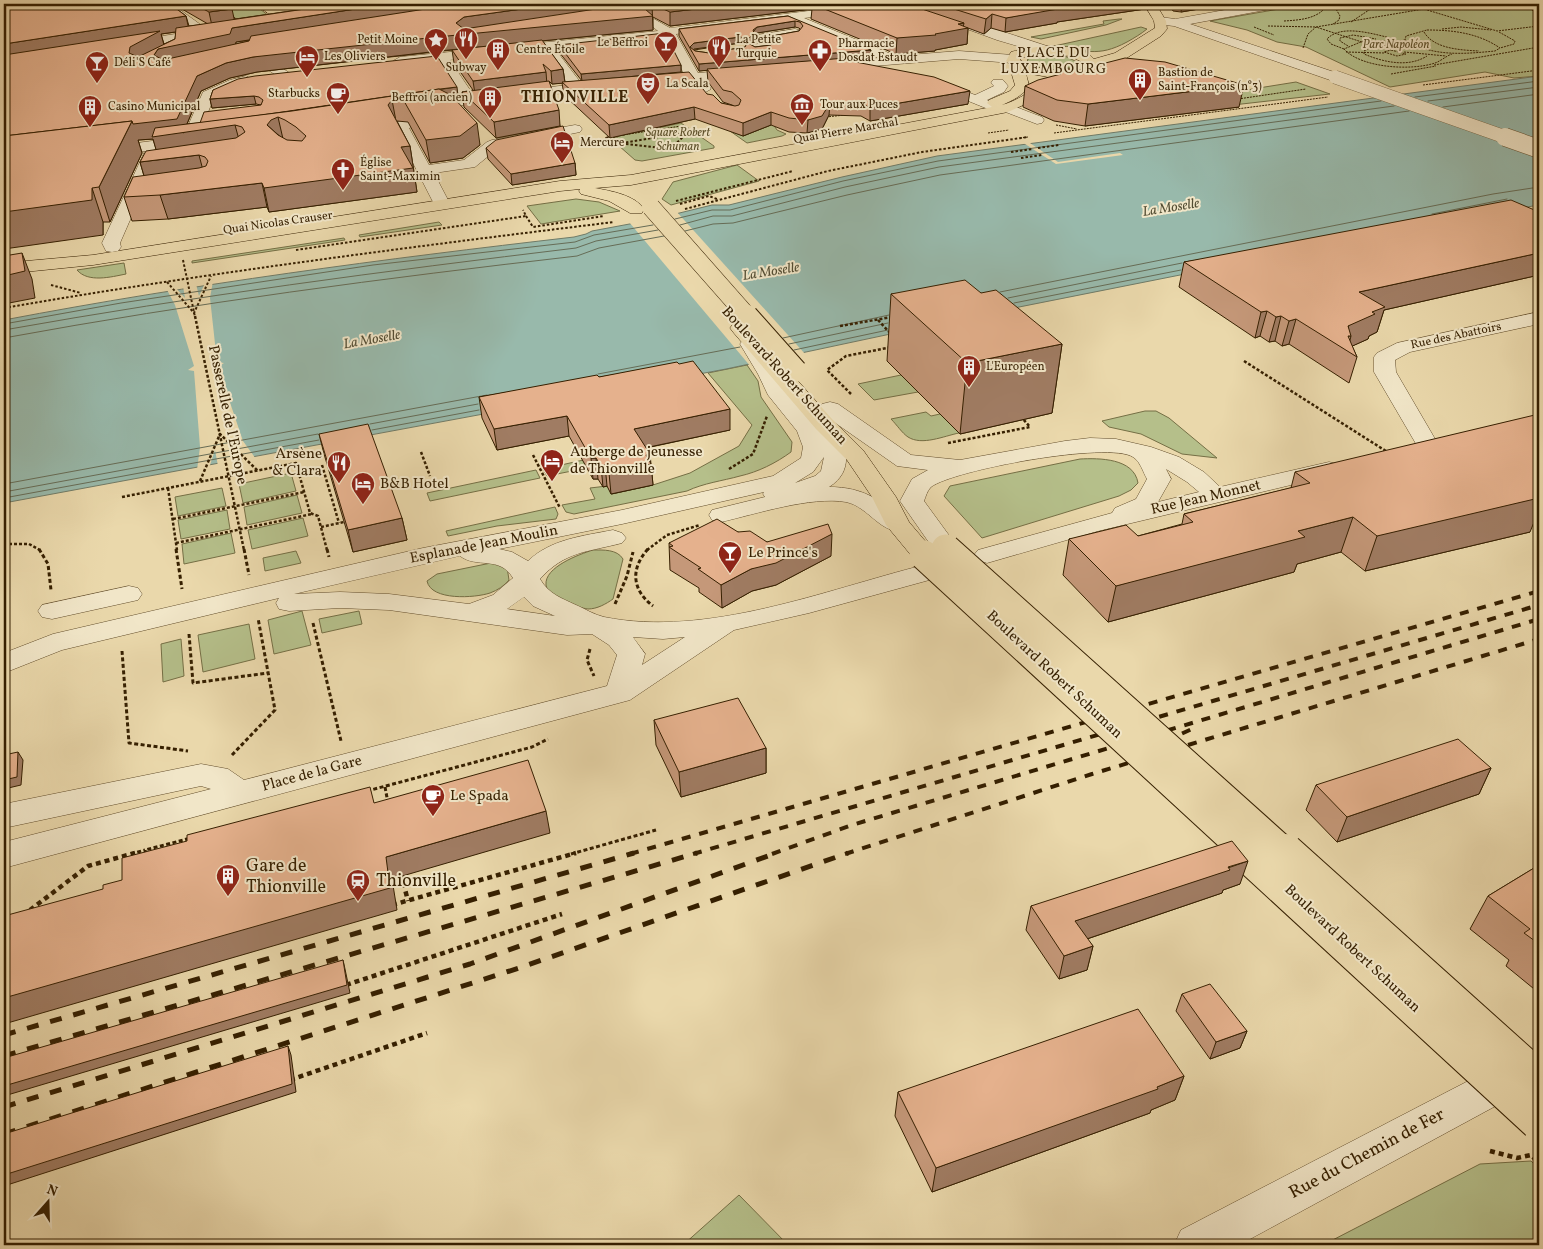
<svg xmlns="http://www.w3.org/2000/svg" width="1543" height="1249" viewBox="0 0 1543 1249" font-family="Vollkorn,serif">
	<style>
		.green { fill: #b5bf8a; stroke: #756f45 }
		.water { fill: #98b9ab; stroke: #707b67 }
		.pier { fill: #ead8ab }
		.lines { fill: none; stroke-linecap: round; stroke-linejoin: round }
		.shore { stroke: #666c56; stroke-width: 1 }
		.minor-casing { stroke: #624d2b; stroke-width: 1 }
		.major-casing { stroke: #351f00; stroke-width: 1 }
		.path-far4 { stroke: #351f00; stroke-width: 1; stroke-dasharray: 2 1; stroke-linecap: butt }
		.path-far3 { stroke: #351f00; stroke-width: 2; stroke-dasharray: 2.5 2; stroke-linecap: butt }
		.path-far2 { stroke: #351f00; stroke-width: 2.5; stroke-dasharray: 3 2; stroke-linecap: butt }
		.path-far1 { stroke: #351f00; stroke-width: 3; stroke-dasharray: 4 2.5; stroke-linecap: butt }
		.path { stroke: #351f00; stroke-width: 4.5; stroke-dasharray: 5 4; stroke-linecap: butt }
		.minor { fill: #f1e6c8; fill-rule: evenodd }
		.major { fill: #ead8ab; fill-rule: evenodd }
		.rail-far1 { stroke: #351f00; stroke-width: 4; stroke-dasharray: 9 9; stroke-linecap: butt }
		.rail { stroke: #351f00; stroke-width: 5; stroke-dasharray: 12 12; stroke-linecap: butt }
		.minor-bridge-far1-casing { stroke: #624d2b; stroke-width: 14; stroke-linecap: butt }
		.minor-bridge-casing { stroke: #624d2b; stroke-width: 19; stroke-linecap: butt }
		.major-bridge-far3-casing { stroke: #351f00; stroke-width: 19; stroke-linecap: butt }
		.major-bridge-far2-casing { stroke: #351f00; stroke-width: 24; stroke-linecap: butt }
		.major-bridge-far1-casing { stroke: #351f00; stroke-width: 31; stroke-linecap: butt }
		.major-bridge-casing { stroke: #351f00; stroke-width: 40; stroke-linecap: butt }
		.path-bridge-far2 { stroke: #351f00; stroke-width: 2; stroke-dasharray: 2.5 2; stroke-linecap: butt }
		.path-bridge-far1 { stroke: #351f00; stroke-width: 2.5; stroke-dasharray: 3 2; stroke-linecap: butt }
		.path-bridge { stroke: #351f00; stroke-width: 3; stroke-dasharray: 4 2.5; stroke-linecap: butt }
		.minor-bridge-far1 { stroke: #f1e6c8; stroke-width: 13 }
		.minor-bridge { stroke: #f1e6c8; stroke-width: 18 }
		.major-bridge-far3 { stroke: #ead8ab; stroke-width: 18 }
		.major-bridge-far2 { stroke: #ead8ab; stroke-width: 22 }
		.major-bridge-far1 { stroke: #ead8ab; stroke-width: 29 }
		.major-bridge { stroke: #ead8ab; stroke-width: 38 }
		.wall { fill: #c59879; stroke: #351f00; fill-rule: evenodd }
		.shaded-wall { fill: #a07c63; stroke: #351f00 }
		.building { fill: #e5b18d; stroke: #351f00; fill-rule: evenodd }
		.labels { text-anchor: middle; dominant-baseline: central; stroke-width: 4; stroke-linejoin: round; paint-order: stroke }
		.far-poi-label { font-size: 12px; fill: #351f00; stroke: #f1e6c8; text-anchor: start }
		.far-park-label { font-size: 12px; font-style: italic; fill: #5b4f29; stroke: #f1e6c8 }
		.far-street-label { font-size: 12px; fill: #351f00; stroke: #f1e6c8 }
		.far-neighbourhood-label { font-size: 14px; letter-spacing: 1px; fill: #351f00; stroke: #f1e6c8 }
		.far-water-label { font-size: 14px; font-style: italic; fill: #534d33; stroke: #f1e6c8 }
		.street-label { font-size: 15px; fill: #351f00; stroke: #f1e6c8 }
		.poi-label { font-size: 15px; fill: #351f00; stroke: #f1e6c8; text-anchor: start }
		.far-district-label { font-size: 16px; font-weight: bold; letter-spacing: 1px; fill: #351f00; stroke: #f1e6c8 }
		.near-poi-label { font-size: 18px; fill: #351f00; stroke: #f1e6c8; text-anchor: start }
		.near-street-label { font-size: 18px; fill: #351f00; stroke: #f1e6c8 }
	</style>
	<rect width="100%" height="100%" fill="#ead8ab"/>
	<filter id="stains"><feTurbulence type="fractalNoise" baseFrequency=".004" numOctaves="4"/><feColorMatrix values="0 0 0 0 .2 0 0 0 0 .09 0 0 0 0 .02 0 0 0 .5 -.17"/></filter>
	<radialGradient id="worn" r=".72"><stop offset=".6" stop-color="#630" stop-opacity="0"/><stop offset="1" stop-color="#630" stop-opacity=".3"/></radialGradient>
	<g class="green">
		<polygon points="218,4 254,4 270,17 240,22"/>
		<polygon points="1308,4 1539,4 1539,76 1514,78 1485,72 1390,87 1306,47 1277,42 1247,30 1210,21"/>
		<polygon points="1119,19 1122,19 1106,25 1041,39 1031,37 1104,24 1103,21"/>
		<path d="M1141 27 1147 29C1141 34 1134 38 1127 42 1097 58 1085 50 1054 46Z"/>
		<path d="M1054 54 1067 57 1077 62C1068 74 1036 71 1027 60L1035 55Z"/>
		<polygon points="1296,82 1330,94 1233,105 1240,91"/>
		<polygon points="681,123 714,146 714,148 642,161 635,160 610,138 618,137 616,134 645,131"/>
		<polygon points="773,124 777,130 786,134 782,136 747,143 730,131 743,136"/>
		<polygon points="737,165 759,181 671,205 662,199 673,182"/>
		<polygon points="576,199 599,202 620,211 541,224 527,206"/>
		<polygon points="439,222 442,225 360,237 359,235"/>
		<polygon points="344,238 345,240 192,263 192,261"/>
		<path d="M124 263 126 274C111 277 88 283 77 270Z"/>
		<path d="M747 365 758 381 761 397 792 442 791 452C776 463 758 472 740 476 722 481 704 483 687 491L574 514 566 512 562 505 595 499 590 488 607 486 612 494 653 485 690 473 739 446 752 425 708 373Z"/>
		<polygon points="901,375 918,392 874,400 858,384"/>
		<polygon points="1145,411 1156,411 1169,418 1217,458 1182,454 1141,434 1109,427 1102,421"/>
		<path d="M926 412 931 416 940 414 959 433C944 436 922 446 908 437 902 433 897 425 891 419Z"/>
		<polygon points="588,459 592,467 547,476 543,469"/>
		<path d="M1080 459C1099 458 1134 458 1138 483L1131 490 1119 496 982 538 944 496 950 486Z"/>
		<polygon points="536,470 540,478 430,501 427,493"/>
		<polygon points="291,473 296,491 243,503 239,484"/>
		<polygon points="222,488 226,506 178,516 175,497"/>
		<polygon points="297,495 302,513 247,525 244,507"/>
		<polygon points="555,507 558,514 556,519 497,526 448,536 446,531"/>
		<polygon points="227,510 230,529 181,539 178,520"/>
		<polygon points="303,518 308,536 252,549 248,530"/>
		<polygon points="231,533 235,553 184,564 182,544"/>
		<path d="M593 550C603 550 617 549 623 559L613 599C606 604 597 609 588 609 578 608 547 596 546 585 544 567 580 554 593 550Z"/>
		<polygon points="296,551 301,563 265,571 263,558"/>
		<path d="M491 563 507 567 509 580C504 586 498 590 490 593 475 598 431 601 427 581L437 574Z"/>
		<polygon points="302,611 311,645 274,654 268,620"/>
		<polygon points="359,611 362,624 322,633 319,619"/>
		<polygon points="249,624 255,659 203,672 198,635"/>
		<polygon points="181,639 184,676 163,682 161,644"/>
		<polygon points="1531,1161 1539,1169 1539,1245 1323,1245 1480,1164"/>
		<polygon points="739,1195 788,1245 683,1245"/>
	</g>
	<path class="water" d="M1539 76V205L1497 212 994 312 726 369 4 503V320C193 284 383 259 574 237L586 234 592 231 651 220 712 205H729L842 177 937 156Z"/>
	<g class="pier">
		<polygon points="1027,141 1058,162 1120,153 1123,155 1056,164 1022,142"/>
		<polygon points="676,211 806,355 751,367 629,222"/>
		<polygon points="213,281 210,298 217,362 224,363 218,367 243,441 256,459 244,461 231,447 234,463 218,466 215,450 209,468 197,470 200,447 194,371 188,370 194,366 175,305 166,288 175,287 185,298 183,286 196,284 199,296 205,283"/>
	</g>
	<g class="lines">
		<g class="shore">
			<polyline points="1415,97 1539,81"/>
			<polyline points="1428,101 1539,87"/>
			<polyline points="1443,107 1539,94"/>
			<polyline points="1432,214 1507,199"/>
			<polyline points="675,219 712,210 730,210 843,181 938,161 1381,101"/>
			<polyline points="680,225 713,216 732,216 845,187 939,167 1394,106"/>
			<polyline points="685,231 713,224 733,223 847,195 940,175 1409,111"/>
			<polyline points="1000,292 1493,194 1539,187"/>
			<polyline points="1008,298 1182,263"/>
			<polyline points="1014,303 1181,270"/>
			<polyline points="4,324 121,303 373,265 575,242 594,235 653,225"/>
			<path d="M4 330C194 296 385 271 576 248L596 241 658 230"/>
			<path d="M4 338C194 303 385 278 577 256L599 248 664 236"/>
			<polyline points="783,338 889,315"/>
			<polyline points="789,344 888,323"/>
			<polyline points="794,350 888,330"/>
			<polyline points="598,374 740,347"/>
			<polyline points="370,424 478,404"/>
			<polyline points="372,430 479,410"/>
			<polyline points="4,484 487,395"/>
			<polyline points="4,492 318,434"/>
			<polyline points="4,498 319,440"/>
		</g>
		<g class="minor-casing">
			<g id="minor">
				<polygon points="159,4 172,4 201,25 241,41 291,74 284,78 279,77 233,47 209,36 125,50 120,49 119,46 120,43 125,42 194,31"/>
				<path d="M865 4H898L892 8 804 18 896 56 959 51 1013 55 1020 59 1013 63 959 59 825 70 820 69 818 66 820 63 879 58 790 20 676 34 698 73 745 69 752 73 745 77 704 80 711 89 704 93 699 92 690 81 650 83 648 80 650 77 684 74 666 38 555 49 581 83 605 82 607 85 605 88 422 110 417 109 415 106 417 103 461 97 437 61 400 65 393 61 400 57 658 31 648 23 654 19 670 28ZM543 50 568 85 474 96 450 60Z"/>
				<polygon points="1258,4 1282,4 1276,8 1190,24 1340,74 1342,77 1340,80 1330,80 1174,26 1156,24 1154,21 1160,17 1175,19"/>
				<polygon points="952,15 1050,47 1051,50 1045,54 997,40 948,22 946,19"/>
				<polygon points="795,29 799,30 801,33 799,36 769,41 772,47 771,50 755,52 749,48 750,45 758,44 755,38 757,35"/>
				<polygon points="246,76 253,80 251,83 214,97 198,138 200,141 197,144 161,149 120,243 121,247 118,251 112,252 106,251 102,243 145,151 103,156 98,154 95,151 98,148 183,137 203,92 230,80"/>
				<polygon points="934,78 975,95 994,86 991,83 993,80 1003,80 1008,86 1004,92 987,100 995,105 993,108 988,109 929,85 927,82"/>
				<polygon points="1008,104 1042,117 1044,120 1042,123 1037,124 1003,111 1001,108 1003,105"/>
				<polygon points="445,112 450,113 452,116 450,119 409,128 429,165 464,160 487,142 492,140 575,125 580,126 582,129 580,132 575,133 497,149 475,167 434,173 448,200 446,204 434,204 432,200 396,130 362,137 357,136 355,133 357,130 362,129"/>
				<polygon points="1539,312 1539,324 1410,352 1395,360 1396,372 1438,444 1435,449 1427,451 1419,449 1374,372 1374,357 1377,353 1397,343"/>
				<path d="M750 338 757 340 780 374 788 393 814 423 816 419 824 417 829 419 819 409 822 404 830 402 838 404 911 455 960 460 1065 441 1090 438 1116 439 1151 447 1179 457 1204 472 1220 487 1329 462 1337 464 1341 469 1337 474 1098 531 987 563 978 560 974 555 978 550 1112 513 1115 508 1136 499 1147 479C1143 472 1140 461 1133 457 1109 441 953 470 931 487 927 491 926 496 924 501L959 549 955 554 946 557 937 554 900 501 912 479 928 470 897 466 834 422C847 444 855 471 829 487 865 487 880 501 907 520L910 525 907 530C881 537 870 507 846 502 811 496 756 514 721 522L712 520 709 515 712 510 765 497 763 494 764 492 622 524 499 549 512 552 528 561C551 539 583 536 613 530L622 533 626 538 622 543C588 552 565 551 540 579 549 594 561 598 576 605 585 609 595 615 604 617 707 638 825 590 924 565L933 567 937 573 933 579 809 613 734 630 630 700 4 868V842L211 789 201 786 4 828V804L201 764 228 769 244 780 607 686 617 655 609 645 592 634 567 635 389 610 340 608 289 611 279 609 276 603 279 598 62 650 4 673V653L53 634 423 548 622 510 773 476 801 458 803 447 797 431 768 395 758 374 740 344 743 340ZM824 457 821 471 815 476 795 483 813 472ZM1166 469 1187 482 1199 492 1158 502 1171 479ZM460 556C477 569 499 555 513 578L493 595 469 604 389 594 340 592 294 594ZM524 597 533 606 555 616 507 609ZM633 637 663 639 685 637 642 665 645 654Z"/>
				<polygon points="129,586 138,588 142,594 138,600 52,619 42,617 38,611 42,605"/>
				<polygon points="1513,1060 1527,1065 1533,1077 1527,1089 1239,1245 1174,1245 1181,1230 1499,1065"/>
			</g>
		</g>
		<g class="major-casing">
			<g id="major">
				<path d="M1144 4H1156L1166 21 1167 29 1161 36 1125 59 1096 67 1080 74 1063 77 1041 97 1008 112 631 185 595 188C611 191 635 195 644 209L642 213H630L609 201 581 194 579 191 580 189 560 191 93 265 4 274V263L93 255 560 181 631 175 992 107 987 103 989 100 1010 91 1015 85 1012 75 1014 68 1006 61 1011 52C1033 46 1078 40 1094 59L1115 53 1155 28 1154 21ZM1045 54 1070 56 1084 63C1067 74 1036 71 1020 60L1021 58ZM1026 73 1048 77C1035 89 1019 100 1002 105 1013 100 1021 97 1029 86Z"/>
				<polygon points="740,322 747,324 832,419 863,450 896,497 909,522 937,555 933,560 924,563 915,560 886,525 872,497 847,460 816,429 733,332 730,328 733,324"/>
			</g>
		</g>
		<g class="path-far4">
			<polyline points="256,4 272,17"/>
			<polyline points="311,4 318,9"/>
			<polyline points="1329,4 1336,9 1340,16 1339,20 1333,24"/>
			<polyline points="1340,4 1363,4"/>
			<polyline points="1407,4 1497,31 1539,26"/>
			<polyline points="1518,4 1539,13"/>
			<path d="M1284 21C1300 20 1319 19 1328 4"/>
			<polyline points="1351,22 1378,4"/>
			<polyline points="1268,26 1316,27 1424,9"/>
			<polyline points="1254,27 1274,35"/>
			<polyline points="1442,29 1461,27 1491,30"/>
			<path d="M1427 30C1453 30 1478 33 1500 48L1495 51C1464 54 1433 57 1405 40L1406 36Z"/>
			<path d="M1424 32C1434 49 1461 50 1479 51"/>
			<polyline points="1499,32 1515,41 1514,44 1500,48"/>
			<path d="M1405 40 1395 42 1393 45 1374 46 1364 51V54C1383 62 1408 68 1427 56"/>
			<path d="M1397 41H1363L1344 49C1361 68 1411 71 1435 63 1441 61 1446 56 1452 54"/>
			<polyline points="1348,46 1340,41 1340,38 1353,35 1376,39"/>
			<polyline points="1303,48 1308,34 1316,27 1374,46"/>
			<path d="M1344 49 1331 44 1327 39C1342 23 1376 35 1395 39"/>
			<polygon points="1391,50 1406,54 1397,56 1384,52"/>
			<polyline points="1346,52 1385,53"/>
			<polyline points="1404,52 1446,56"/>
			<polyline points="1434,65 1539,47"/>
			<polyline points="1391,74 1436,66"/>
			<polyline points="1423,85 1539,70"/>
			<polyline points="1238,99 1306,89"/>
			<polyline points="826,117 845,115"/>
			<polyline points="1056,125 1077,129"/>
			<polyline points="988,133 1009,130"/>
			<polyline points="1054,133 1328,97"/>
			<polyline points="623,135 681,126"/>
			<polyline points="605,138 609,137"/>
			<polyline points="651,138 692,131"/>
			<polyline points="682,138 688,132"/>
			<polyline points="1020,138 1028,137"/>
		</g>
		<g class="path-far3">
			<polyline points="609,137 605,138 613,144"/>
			<polyline points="617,144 658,137"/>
			<polyline points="626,144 670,149 683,137"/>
			<polyline points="1038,148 1059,145"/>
			<polyline points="1011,152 1033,149"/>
			<polyline points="1021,158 1042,155"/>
			<polyline points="676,201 793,171"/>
			<polyline points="680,204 709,196 717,199"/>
			<polyline points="685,209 828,171 922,152 1028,137"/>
			<polyline points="526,216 533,227 604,216"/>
			<polyline points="296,250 526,216 523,210"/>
			<polyline points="167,282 194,313 211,276"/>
			<polyline points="51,285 81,293"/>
			<path d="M4 308C206 273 410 247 614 222"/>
		</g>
		<g class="path-far2">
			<polyline points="878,320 891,334"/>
			<polyline points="840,326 892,317"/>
			<polyline points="1244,361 1389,453"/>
			<polyline points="851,394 827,370 846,356 892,347"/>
			<polyline points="948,443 1030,427 1023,419"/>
			<polyline points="421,452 430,476"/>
			<polyline points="533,455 560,508"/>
			<polyline points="322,465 339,523"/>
			<polyline points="729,469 753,454 767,416"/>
			<polyline points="200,481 220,434 258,471"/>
			<polyline points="168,488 177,550"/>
			<polyline points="122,497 296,463 310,513 318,516 327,550"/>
			<polyline points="173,519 304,492"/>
			<polyline points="321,527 344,522"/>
			<polyline points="176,543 312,514"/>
			<polyline points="4,544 29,544 40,550"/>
			<polyline points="647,550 667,535 700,525"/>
		</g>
		<g class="path-far1">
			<polyline points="39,549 48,564 51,590"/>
			<polyline points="176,549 182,589"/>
			<polyline points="327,549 329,557"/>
			<path d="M648 549C630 569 632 590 653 606"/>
			<polyline points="615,604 627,576 633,552"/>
			<polyline points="313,623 341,741"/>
			<polyline points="189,634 193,683 268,673"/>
			<polyline points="590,649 587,660 594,676"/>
			<polyline points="122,651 129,743 188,751"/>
			<polyline points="232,755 275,710 258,618"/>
			<polyline points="385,787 388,803"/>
			<polyline points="367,791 532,747 548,739"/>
			<polyline points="131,854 145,850"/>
			<polyline points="146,854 145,850 191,838"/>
			<polyline points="571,854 656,830"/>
		</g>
		<g class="path">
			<polyline points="146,853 146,855"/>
			<polyline points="401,874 408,901"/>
			<polyline points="392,905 576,853"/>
			<polyline points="30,910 88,866 135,853"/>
			<polyline points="346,985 562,914"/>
			<polyline points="290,1080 427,1033"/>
			<polyline points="1490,1151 1517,1158 1531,1155 1539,1163"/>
		</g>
		<use href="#minor" class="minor"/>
		<use href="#major" class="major"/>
		<g class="rail-far1">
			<polyline points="1133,756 1194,728"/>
			<polyline points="630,854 1539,591"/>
			<polyline points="693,854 1539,605"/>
			<polyline points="772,854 852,825 1539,619"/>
			<polyline points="845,854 1092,774 1539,639"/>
		</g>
		<g class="rail">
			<polyline points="4,1035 634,853"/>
			<polyline points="4,1056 697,853"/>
			<polyline points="4,1107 470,964 776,853"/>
			<polyline points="4,1134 522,967 848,853"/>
		</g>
		<g class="minor-bridge-far1-casing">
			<polyline id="minor-bridge-far1" points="1335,77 1508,138"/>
		</g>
		<g class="minor-bridge-casing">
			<polyline id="minor-bridge" points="1505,137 1539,149"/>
		</g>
		<g class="major-bridge-far3-casing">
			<polyline id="major-bridge-far3" points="651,207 748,317"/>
		</g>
		<g class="major-bridge-far2-casing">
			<g id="major-bridge-far2">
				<polyline points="747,316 796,371"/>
				<polyline points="946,549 948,550"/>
			</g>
		</g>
		<g class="major-bridge-far1-casing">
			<g id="major-bridge-far1">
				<polyline points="946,549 1286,854"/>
				<polyline points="924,555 1249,854"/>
			</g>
		</g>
		<g class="major-bridge-casing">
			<g id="major-bridge">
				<polyline points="1248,853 1539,1121"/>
				<polyline points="1285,853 1539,1081"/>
			</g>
		</g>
		<polyline class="path-bridge-far2" points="183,260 195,317"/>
		<polyline class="path-bridge-far1" points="195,316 244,550"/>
		<polyline class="path-bridge" points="244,549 249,575"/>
		<use href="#minor-bridge-far1" class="minor-bridge-far1"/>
		<use href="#minor-bridge" class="minor-bridge"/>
		<use href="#major-bridge-far3" class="major-bridge-far3"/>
		<use href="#major-bridge-far2" class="major-bridge-far2"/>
		<use href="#major-bridge-far1" class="major-bridge-far1"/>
		<use href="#major-bridge" class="major-bridge"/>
	</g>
	<g class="wall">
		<path d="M4 4H226L235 19 339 4H448L447 5 449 4H1146L1145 9 1057 22V23L1005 32 991 28 984 34 968 28 967 44 935 50V51L896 54 811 19 812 9 670 26 653 17V30L542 41 563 69 565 82 582 81 559 52V45L681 65V72L707 94 721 103 734 106 732 105 723 102 708 82 707 70 699 71 679 36V29L788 16 871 57 846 59V60L968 104 870 121 861 116 829 115 822 129 807 133 789 132 771 125 743 136 695 119 610 138 564 95 562 83 552 84 549 81 560 126 496 138 464 107 462 92 473 90 454 63 452 50 257 72 230 78 201 91 187 124 200 123 261 105 256 104 212 108 210 99 213 90 458 96H452L480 145 463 158 430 163 408 122 397 121 410 146 417 192 269 212 267 207 168 219 132 221 124 197 144 176 140 162 156 149 153 139 138 140 142 153 110 222H103V235ZM170 4 175 5 208 24 189 26 186 16ZM795 27 799 28 800 29 799 31 772 36V44L771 45 755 47 749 44 755 42V35L757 33ZM176 32 175 39 164 44 161 34ZM250 40 249 41 235 44 236 42ZM740 43 745 44 746 45 745 47 709 53 695 51 694 50Z"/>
		<polygon points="1157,4 1229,4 1181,12 1173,11 1170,5 1160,7"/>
		<polygon points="1025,86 1239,107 1085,126 1054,121 1023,107"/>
		<polygon points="486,148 575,163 576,175 512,185 488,159"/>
		<polygon points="1539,212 1539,275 1384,310 1377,332 1369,336 1368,339 1352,346 1357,357 1349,383 1289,344 1282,346 1275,341 1269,342 1260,336 1255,338 1179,287 1184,262"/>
		<polygon points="981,293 1062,344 1052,413 960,434 887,361 891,294"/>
		<polygon points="679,364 730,430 646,448 650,454 653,485 611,494 607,486 603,487 598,479 593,479 569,436 497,450 482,418 479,397"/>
		<polygon points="319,434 402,518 407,540 353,552 324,454"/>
		<polygon points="1295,472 1530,532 1365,571 1341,552 1297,564 1294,572 1108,622 1063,575 1069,539 1138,536 1182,524 1184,514 1291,488"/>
		<polygon points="738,532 767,542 831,556 776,585 752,591 722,608 699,592 699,588 670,570 669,543"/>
		<polygon points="654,720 766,748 766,773 681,797 656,745"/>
		<polygon points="1491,768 1479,794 1337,842 1306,810 1316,785"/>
		<polygon points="1539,865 1539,993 1506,966 1509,960 1470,929 1488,896"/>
		<polygon points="1240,884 1223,890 1222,893 1087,939 1093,946 1087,970 1059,979 1026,930 1031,906"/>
		<polygon points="1182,994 1247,1031 1240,1048 1210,1059 1176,1011"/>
		<polygon points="1184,1076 1175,1100 1151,1110 1150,1113 932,1192 895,1116 898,1092"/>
	</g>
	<g class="shaded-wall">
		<polygon points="388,4 448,4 447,6 437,10 236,42 234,49 158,69 154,55 158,49 232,28"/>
		<polygon points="558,4 623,4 645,9 652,4 653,30 439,51 257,72 230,78 201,91 183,133 200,124 457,87 458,96 405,103 404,101 392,100 396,121 278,117 283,139 267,125 235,125 241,147 159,160 153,139 138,140 142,153 110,222 99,187 132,121 197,76 226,63 253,57 456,23 464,17"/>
		<polygon points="740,4 812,4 812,9 670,26 670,12"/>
		<polygon points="1088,4 1146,4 1145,9 1057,22 1057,23 1005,32 1006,18 1056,8"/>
		<polygon points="1160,4 1170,4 1170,5 1160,7"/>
		<polygon points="1182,4 1229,4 1181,12"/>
		<polygon points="232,9 235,23 212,26 209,12"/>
		<polygon points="992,14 991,28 984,34 986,19"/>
		<polygon points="186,16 189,30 161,34 164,45 134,62 4,59 4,44"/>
		<polygon points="795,21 795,27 757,33 754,36 755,36 755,42 750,43 747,47 747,40 757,27"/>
		<polygon points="964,23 963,28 968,28 967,44 935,50 935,51 896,54 897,38"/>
		<polygon points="740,37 740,43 694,49 692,52 690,47 694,43"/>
		<polygon points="871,50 871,57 846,59 845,70 841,59 699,71 699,64"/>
		<polygon points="681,65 681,72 582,81 581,74"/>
		<polygon points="563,69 565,83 552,84 551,71"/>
		<polygon points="546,72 547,85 475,94 473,81"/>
		<polygon points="1244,85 1239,107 1085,126 1088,104"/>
		<polygon points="970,91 968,104 870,121 870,108"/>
		<polygon points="254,96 256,104 212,108 210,99"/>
		<polygon points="830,103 829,115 822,129 807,133 808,120"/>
		<polygon points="694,107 695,119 610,138 609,125"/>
		<polygon points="559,110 560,126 496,138 494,122"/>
		<polygon points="771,112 771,125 743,136 743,123"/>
		<polygon points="477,123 480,145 463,158 430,163 426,140"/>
		<polygon points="410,146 417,192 269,212 264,188 401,147"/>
		<polygon points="199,155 205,178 147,186 140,162"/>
		<polygon points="575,163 576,175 512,185 511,174"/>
		<polygon points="262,183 267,207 168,219 160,195"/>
		<polygon points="92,188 103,222 103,235 4,249 4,212"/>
		<polygon points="22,253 32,279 35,298 4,304 4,276"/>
		<polygon points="1539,253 1539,275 1384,310 1377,332 1369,336 1368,339 1348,348 1351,336 1348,336 1342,348 1359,292"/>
		<polygon points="1267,311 1260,336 1255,338 1261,312"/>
		<polygon points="1281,316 1275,341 1269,342 1276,317"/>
		<polygon points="1296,319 1289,344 1282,346 1289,321"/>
		<polygon points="1062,344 1052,413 960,434 967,363"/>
		<polygon points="730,409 730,430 635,450 634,429"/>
		<polygon points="567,416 569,436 497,450 494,429"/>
		<polygon points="650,454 650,464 651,464 653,485 611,494 609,473 646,455"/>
		<polygon points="591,458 596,458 598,479 593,479"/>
		<polygon points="605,465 607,486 603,487 601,466"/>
		<polygon points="1539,469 1539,510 1530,532 1365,571 1377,536"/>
		<polygon points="1353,517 1341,552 1297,564 1294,572 1108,622 1116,586 1298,531"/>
		<polygon points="402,518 407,540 353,552 348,530"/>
		<polygon points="832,534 831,556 776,585 752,591 722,608 721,585 751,569"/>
		<polygon points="766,748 766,773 681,797 679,772"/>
		<polygon points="18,752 23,760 21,785 4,789 4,780"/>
		<polygon points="1491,768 1479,794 1337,842 1347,817"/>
		<polygon points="546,811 550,833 392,879 397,910 4,1024 4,998 386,857"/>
		<polygon points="1248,861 1240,884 1223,890 1222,893 1069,945 1075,921"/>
		<polygon points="1093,946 1087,970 1059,979 1064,956"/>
		<polygon points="343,960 345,969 350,993 4,1096 4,1086"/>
		<polygon points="1247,1031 1240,1048 1210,1059 1216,1042"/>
		<polygon points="288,1046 291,1055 296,1092 4,1186 4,1175"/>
		<polygon points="1184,1076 1175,1100 1151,1110 1150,1113 932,1192 936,1168 1157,1087"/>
	</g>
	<g class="building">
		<polygon points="4,4 170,4 186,16 4,44"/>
		<polygon points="194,4 226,4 232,9 209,12"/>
		<polygon points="339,4 388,4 232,28 230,34 158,49 154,55 163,60 249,41 251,36 445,6 449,4 558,4 464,17 456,23 464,29 596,9 614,4 652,4 645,9 653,16 437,37 253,57 226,63 197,76 177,119 133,124 132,121 4,136 4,55 160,31 130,47 129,53 138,57 175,39 176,28"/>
		<polygon points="652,4 740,4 670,12"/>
		<polygon points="812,4 907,4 964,23 958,24 968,28 935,34 936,35 897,38"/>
		<polygon points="938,4 1088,4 1056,8 1058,9 1006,18 992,14 986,19"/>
		<path d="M788 16 871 50 699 64 679 29ZM795 21 800 22 803 26 799 31 772 36 774 41 771 45 755 47 748 43 745 47 709 53 695 51 690 47 694 43 740 37 745 38 747 40 750 37 755 36 753 30 757 27Z"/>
		<polygon points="665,33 681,65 581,74 559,45"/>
		<polygon points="542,40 563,69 551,71 543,64 546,72 473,81 452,50"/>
		<polygon points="437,56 457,87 440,89 439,89 262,115 200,123 204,112 261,105 263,100 259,97 254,96 210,99 213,90 238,79 255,76"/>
		<polygon points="846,58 840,59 934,77 970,91 870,108 862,103 830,103 822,116 808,120 789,118 771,112 743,123 694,107 609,125 562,82 689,72 707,94 713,95 721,103 735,106 739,105 741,100 732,92 723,90 707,69"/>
		<polygon points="1125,58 1165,62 1244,85 1088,104 1057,100 1025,86 1038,80 1061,74 1066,69 1078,70"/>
		<polygon points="549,81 559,110 494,122 462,92"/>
		<path d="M439 89 451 95 477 123 460 136 426 140 404 101 392 100 388 105 410 146 401 147 413 168 264 188 262 183 160 195 124 197 133 177 199 168 206 166 208 161 205 157 199 155 140 162 146 151 236 138 245 132 242 127 235 125 152 137 155 128 292 111ZM278 117 285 120 296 127 306 136 302 141 287 140 278 135 267 125 271 120Z"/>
		<polygon points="132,121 99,187 92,188 92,200 4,212 4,136"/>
		<polygon points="563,126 575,163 511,174 486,148 496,140"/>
		<polygon points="1511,200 1539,212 1539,253 1359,292 1385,307 1372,312 1375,314 1348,326 1351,336 1348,336 1357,357 1296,319 1289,321 1281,316 1276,317 1267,311 1261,312 1184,262"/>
		<polygon points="22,253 25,271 4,276 4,256"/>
		<polygon points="965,280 981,293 996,290 1062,344 967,363 891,294"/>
		<polygon points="693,361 730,409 634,429 650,454 646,455 651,464 609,473 605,465 601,466 596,458 591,458 567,416 494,429 479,397 597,375 599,377 677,362 679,364"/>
		<polygon points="1539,414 1539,498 1377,536 1353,517 1298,531 1305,537 1116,586 1069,539 1126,525 1138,536 1193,522 1184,514 1310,483 1295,472"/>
		<polygon points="368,424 402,518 348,530 319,434"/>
		<polygon points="717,519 738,532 750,531 767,542 828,524 832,534 776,563 751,569 721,585 698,569 701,568 669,547 673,546 669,543"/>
		<polygon points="738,698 766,748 679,772 654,720"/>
		<polygon points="1458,739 1491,768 1347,817 1316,785"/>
		<polygon points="18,752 17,777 4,780 4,755"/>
		<polygon points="528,760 546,811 386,857 390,888 4,998 4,916 103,889 103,885 122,880 122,858 187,841 187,835 370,787 374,803"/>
		<polygon points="1232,841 1248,861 1228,867 1230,870 1075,921 1093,946 1064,956 1031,906"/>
		<polygon points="1539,865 1539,944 1524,933 1530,929 1488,896"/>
		<polygon points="343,960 347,985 4,1086 4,1058"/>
		<polygon points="1210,984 1247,1031 1216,1042 1182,994"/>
		<polygon points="1138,1009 1184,1076 1157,1087 1158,1089 936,1168 898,1092"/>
		<polygon points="288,1046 292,1084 4,1175 4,1134"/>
	</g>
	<defs>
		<g id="restaurant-pin" transform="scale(1.25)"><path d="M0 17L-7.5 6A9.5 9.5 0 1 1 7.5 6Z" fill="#8f2418" stroke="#f1e6c8"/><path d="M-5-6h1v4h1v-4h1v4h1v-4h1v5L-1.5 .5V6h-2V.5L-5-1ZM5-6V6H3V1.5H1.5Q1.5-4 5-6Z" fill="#fff"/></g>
		<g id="sight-pin" transform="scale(1.25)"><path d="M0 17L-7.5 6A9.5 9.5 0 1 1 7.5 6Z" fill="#8f2418" stroke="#f1e6c8"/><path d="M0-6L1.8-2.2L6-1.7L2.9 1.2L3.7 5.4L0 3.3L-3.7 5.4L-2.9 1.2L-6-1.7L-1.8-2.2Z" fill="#fff"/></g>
		<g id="bar-pin" transform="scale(1.25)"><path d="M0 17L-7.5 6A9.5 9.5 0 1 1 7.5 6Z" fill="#8f2418" stroke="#f1e6c8"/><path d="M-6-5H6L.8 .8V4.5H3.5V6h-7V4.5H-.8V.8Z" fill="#fff"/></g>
		<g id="building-pin" transform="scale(1.25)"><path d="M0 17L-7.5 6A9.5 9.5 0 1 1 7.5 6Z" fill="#8f2418" stroke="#f1e6c8"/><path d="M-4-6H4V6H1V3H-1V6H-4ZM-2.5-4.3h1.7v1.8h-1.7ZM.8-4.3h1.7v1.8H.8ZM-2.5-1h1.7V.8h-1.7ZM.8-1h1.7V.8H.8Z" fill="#fff"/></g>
		<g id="pharmacy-pin" transform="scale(1.25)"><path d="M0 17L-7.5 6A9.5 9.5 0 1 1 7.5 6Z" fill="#8f2418" stroke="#f1e6c8"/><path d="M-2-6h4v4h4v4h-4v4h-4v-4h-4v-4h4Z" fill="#fff"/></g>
		<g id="hotel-pin" transform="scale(1.25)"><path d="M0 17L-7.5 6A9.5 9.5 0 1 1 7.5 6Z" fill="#8f2418" stroke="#f1e6c8"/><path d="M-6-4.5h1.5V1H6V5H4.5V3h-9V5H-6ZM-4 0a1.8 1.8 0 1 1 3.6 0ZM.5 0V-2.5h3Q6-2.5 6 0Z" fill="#fff"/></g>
		<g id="theatre-pin" transform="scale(1.25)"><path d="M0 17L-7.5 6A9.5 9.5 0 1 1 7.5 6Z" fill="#8f2418" stroke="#f1e6c8"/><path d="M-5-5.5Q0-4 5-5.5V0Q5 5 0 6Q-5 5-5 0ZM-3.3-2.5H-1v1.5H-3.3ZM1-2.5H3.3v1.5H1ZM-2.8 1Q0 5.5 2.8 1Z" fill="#fff"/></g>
		<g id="cafe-pin" transform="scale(1.25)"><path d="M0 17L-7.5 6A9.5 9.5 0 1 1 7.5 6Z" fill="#8f2418" stroke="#f1e6c8"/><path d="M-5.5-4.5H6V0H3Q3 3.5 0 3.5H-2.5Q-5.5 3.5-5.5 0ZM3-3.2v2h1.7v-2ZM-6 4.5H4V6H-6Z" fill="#fff"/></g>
		<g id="museum-pin" transform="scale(1.25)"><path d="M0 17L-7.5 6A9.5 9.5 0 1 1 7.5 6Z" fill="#8f2418" stroke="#f1e6c8"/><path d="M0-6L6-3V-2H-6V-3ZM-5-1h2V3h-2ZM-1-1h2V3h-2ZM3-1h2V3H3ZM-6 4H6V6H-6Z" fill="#fff"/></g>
		<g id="church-pin" transform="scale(1.25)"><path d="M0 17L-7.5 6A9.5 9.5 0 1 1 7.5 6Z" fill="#8f2418" stroke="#f1e6c8"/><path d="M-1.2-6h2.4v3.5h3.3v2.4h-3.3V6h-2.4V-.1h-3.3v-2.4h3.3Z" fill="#fff"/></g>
		<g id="station-pin" transform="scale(1.25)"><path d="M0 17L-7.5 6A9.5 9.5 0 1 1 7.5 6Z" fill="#8f2418" stroke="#f1e6c8"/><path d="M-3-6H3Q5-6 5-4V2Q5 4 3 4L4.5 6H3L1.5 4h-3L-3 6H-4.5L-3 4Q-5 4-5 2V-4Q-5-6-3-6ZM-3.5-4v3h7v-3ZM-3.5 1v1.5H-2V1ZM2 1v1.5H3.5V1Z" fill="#fff"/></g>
	</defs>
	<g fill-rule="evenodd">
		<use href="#restaurant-pin" x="466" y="39"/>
		<use href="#sight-pin" x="436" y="40"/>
		<use href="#bar-pin" x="666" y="43"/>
		<use href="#restaurant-pin" x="719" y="47"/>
		<use href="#building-pin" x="498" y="50"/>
		<use href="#pharmacy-pin" x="820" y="51"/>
		<use href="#hotel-pin" x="307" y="57"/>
		<use href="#bar-pin" x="97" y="63"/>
		<use href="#building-pin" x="1140" y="80"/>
		<use href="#theatre-pin" x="648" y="84"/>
		<use href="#cafe-pin" x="338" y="94"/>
		<use href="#building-pin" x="490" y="98"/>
		<use href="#museum-pin" x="802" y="105"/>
		<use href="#building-pin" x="90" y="107"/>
		<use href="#hotel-pin" x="562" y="143"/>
		<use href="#church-pin" x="343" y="170"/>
		<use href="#building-pin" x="969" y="367"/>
		<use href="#hotel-pin" x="552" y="461"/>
		<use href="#restaurant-pin" x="339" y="463"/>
		<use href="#hotel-pin" x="363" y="484"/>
		<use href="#bar-pin" x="730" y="553"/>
		<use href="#cafe-pin" x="433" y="796"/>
		<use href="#building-pin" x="228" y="876"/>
		<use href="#station-pin" x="358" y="881"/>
	</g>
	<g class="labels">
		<g class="far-poi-label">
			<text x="418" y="40" text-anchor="end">Petit Moine</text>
			<text x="736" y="40">La Petite<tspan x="736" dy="14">Turquie</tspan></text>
			<text x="648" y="43" text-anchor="end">Le Beffroi</text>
			<text x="838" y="44">Pharmacie<tspan x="838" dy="14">Dosdat Estaudt</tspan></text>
			<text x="516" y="50">Centre Étoile</text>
			<text x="324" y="57">Les Oliviers</text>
			<text x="114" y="63">Déli'S Café</text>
			<text x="466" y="68" text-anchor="middle">Subway</text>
			<text x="1158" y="73">Bastion de<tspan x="1158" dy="14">Saint-François (n°3)</tspan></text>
			<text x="666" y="84">La Scala</text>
			<text x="320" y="94" text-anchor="end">Starbucks</text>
			<text x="472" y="98" text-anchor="end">Beffroi (ancien)</text>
			<text x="820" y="105">Tour aux Puces</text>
			<text x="108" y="107">Casino Municipal</text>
			<text x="580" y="143">Mercure</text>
			<text x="360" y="163">Église<tspan x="360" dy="14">Saint-Maximin</tspan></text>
			<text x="986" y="367">L'Européen</text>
		</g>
		<g class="far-park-label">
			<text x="1396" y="45">Parc Napoléon</text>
			<text x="678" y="133">Square Robert<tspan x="678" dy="14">Schuman</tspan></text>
		</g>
		<g class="far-street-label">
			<text transform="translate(846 131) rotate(-10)">Quai Pierre Marchal</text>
			<text transform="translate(278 223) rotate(-8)">Quai Nicolas Crauser</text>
			<text transform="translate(1456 336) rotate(-12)">Rue des Abattoirs</text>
		</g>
		<g class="far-neighbourhood-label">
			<text x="1054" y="53">PLACE DU<tspan x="1054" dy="16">LUXEMBOURG</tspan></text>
		</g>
		<g class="far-water-label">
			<text transform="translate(1171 208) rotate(-9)">La Moselle</text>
			<text transform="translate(771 272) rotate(-9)">La Moselle</text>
			<text transform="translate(372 340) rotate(-10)">La Moselle</text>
		</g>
		<g class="street-label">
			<text transform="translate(784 376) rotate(48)">Boulevard Robert Schuman</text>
			<text transform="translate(227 415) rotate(78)">Passerelle de l'Europe</text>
			<text transform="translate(1206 498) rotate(-13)">Rue Jean Monnet</text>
			<text transform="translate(484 545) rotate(-11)">Esplanade Jean Moulin</text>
			<text transform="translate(1054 675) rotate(43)">Boulevard Robert Schuman</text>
			<text transform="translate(312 774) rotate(-15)">Place de la Gare</text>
			<text transform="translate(1352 949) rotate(43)">Boulevard Robert Schuman</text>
		</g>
		<g class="poi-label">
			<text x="570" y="452">Auberge de jeunesse<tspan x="570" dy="17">de Thionville</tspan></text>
			<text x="322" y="454" text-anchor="end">Arsène<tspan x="322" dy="17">&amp; Clara</tspan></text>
			<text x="380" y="484">B&amp;B Hotel</text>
			<text x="748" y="553">Le Prince's</text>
			<text x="450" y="796">Le Spada</text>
		</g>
		<g class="far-district-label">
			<text x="575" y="98">THIONVILLE</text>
		</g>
		<g class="near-poi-label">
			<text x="246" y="866">Gare de<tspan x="246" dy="21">Thionville</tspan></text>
			<text x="376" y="881">Thionville</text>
		</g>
		<g class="near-street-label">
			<text transform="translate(1367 1154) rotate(-28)">Rue du Chemin de Fer</text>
		</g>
	</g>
	<rect width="1543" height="1249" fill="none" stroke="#ead8ab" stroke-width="20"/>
	<rect x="5" y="5" width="1533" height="1239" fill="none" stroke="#351f00" stroke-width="2.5"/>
	<rect x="10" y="10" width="1523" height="1229" fill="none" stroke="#351f00"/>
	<g transform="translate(48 1202) rotate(20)" stroke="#f1e6c8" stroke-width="4" paint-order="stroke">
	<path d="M0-4L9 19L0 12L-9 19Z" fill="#351f00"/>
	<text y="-8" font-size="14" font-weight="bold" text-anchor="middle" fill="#351f00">N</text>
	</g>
	<rect width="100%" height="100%" filter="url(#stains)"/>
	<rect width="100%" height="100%" fill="url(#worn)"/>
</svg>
